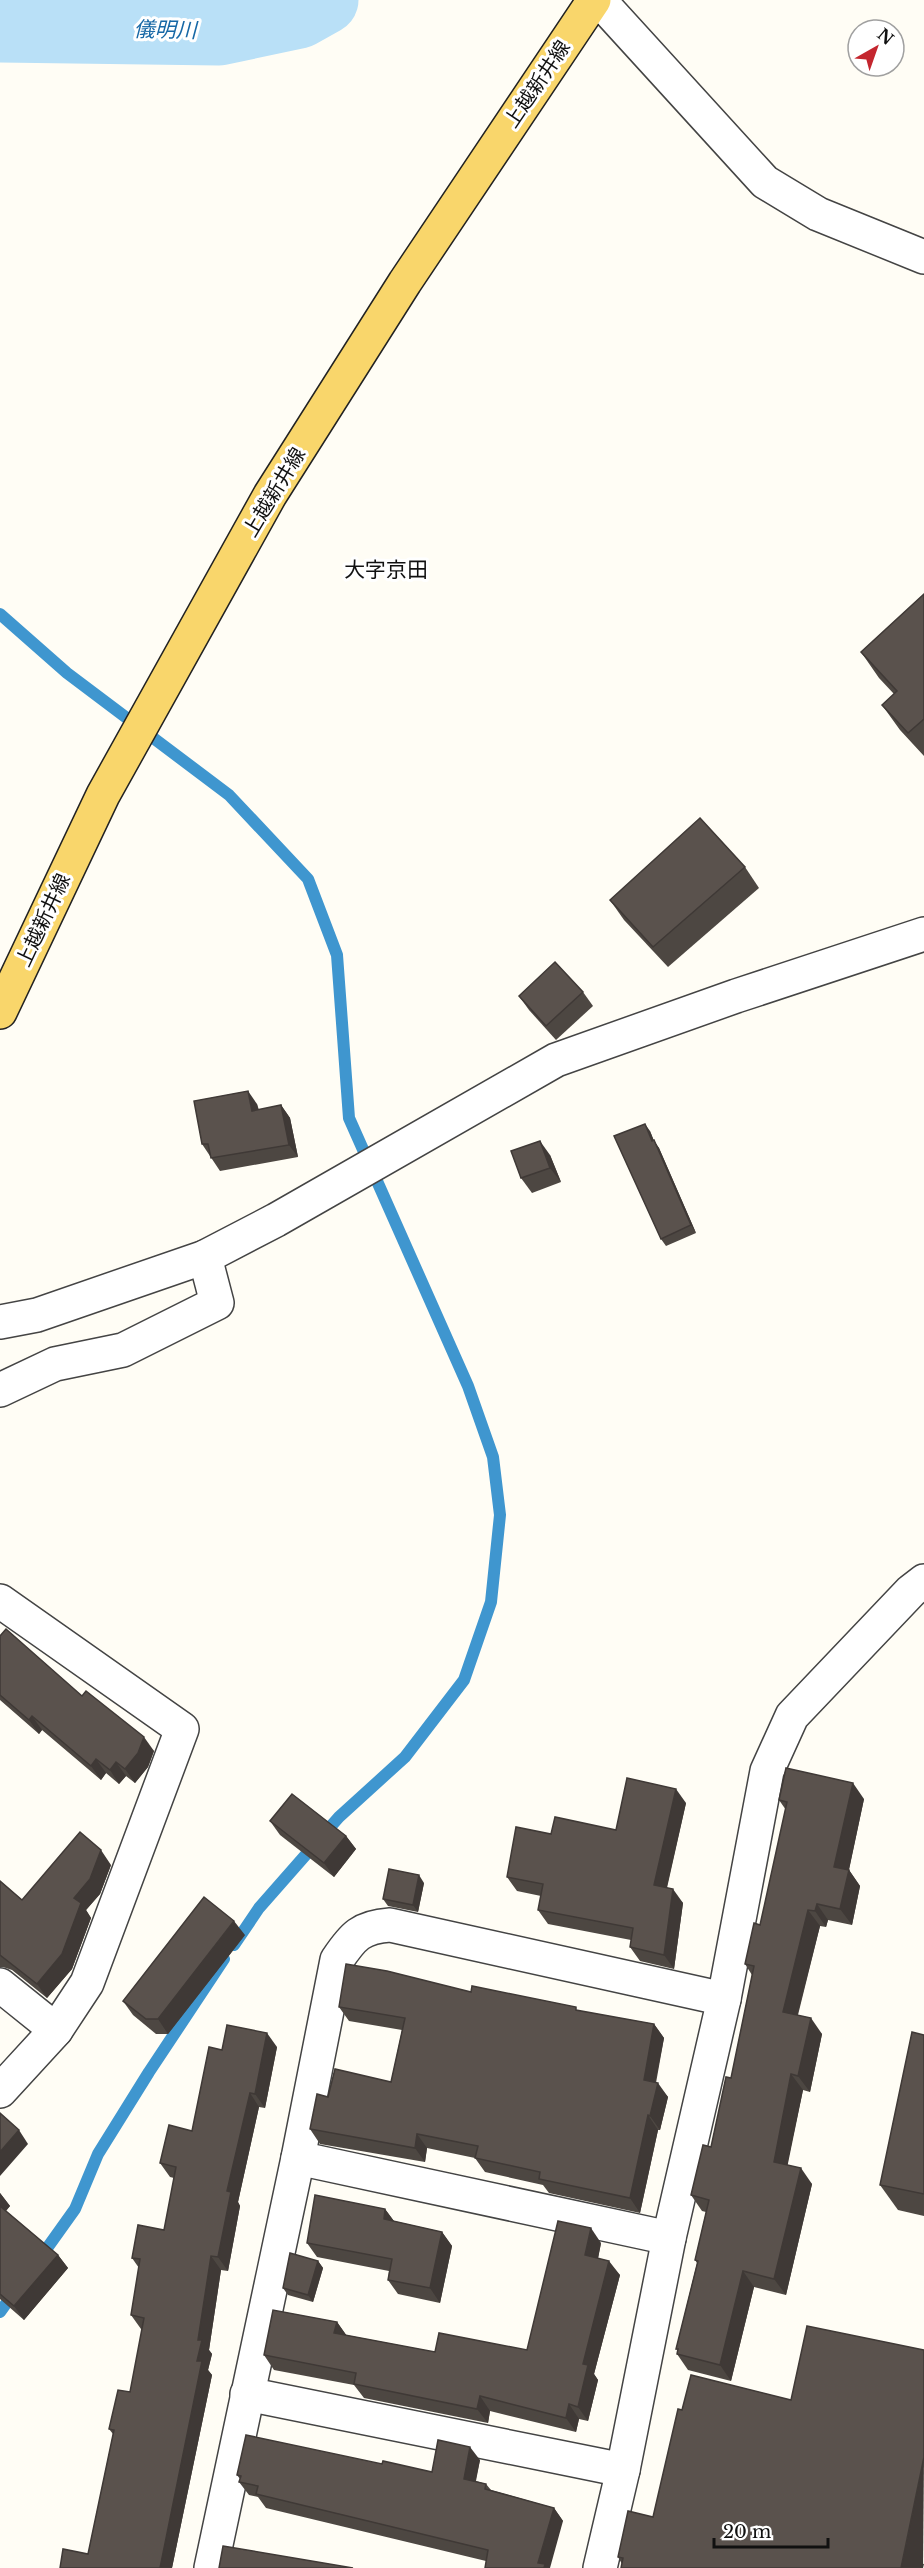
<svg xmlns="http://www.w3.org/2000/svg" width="924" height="2568" viewBox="0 0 924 2568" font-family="'Libre Baskerville','Noto Sans JP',serif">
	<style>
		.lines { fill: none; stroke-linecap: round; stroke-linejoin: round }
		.stream { stroke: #3f96cf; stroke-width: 12 }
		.river { stroke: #b9e0f7; stroke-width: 69 }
		.minor-casing { stroke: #444; stroke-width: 36 }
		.major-casing { stroke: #222; stroke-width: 36 }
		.minor { stroke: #fff; stroke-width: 33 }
		.major { stroke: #f9d66b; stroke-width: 33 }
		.wall { fill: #4d4742 }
		.shaded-wall { fill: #3f3936 }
		.building { fill: #5a524d; stroke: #3f3936; stroke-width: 1.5 }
		.labels { text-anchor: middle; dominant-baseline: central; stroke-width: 6; stroke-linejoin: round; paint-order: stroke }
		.street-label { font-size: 20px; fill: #111; stroke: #fff }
		.water-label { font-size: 21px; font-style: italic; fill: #1768a6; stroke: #fff }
		.neighbourhood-label { font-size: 21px; fill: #111; stroke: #fff }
	</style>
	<rect width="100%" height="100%" fill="#fffdf5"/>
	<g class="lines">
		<g class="stream">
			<polyline points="0,614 67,673 229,795 308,879 337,955 349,1118 468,1386 493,1457 500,1515 491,1602 464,1680 405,1757 339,1817 259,1908 234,1945"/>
			<polyline points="40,2258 75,2209 98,2154 149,2072 224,1959"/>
			<polyline points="0,2312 15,2291"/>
		</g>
		<polyline class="river" points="0,28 219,31 299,14 324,0"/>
		<g class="minor-casing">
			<g id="minor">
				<polyline points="599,0 765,182 818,214 924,257"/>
				<polyline points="0,1322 37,1315 205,1257 276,1220 556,1060 736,996 924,934"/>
				<polyline points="0,1390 55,1364 123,1350 217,1303 205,1257"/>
				<polyline points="0,1601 182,1729 87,1983 56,2030 0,2091"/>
				<polyline points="0,1985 56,2030"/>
				<polyline points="724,1999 767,1771 792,1716 911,1591 924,1581"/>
				<polyline points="298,2158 669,2238"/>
				<polyline points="247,2394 623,2470"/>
				<path d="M211 2568 298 2158 337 1960C353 1936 361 1927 390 1925L724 1999 669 2238 623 2470 600 2568"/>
			</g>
		</g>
		<g class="major-casing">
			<polyline id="major" points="0,1012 103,795 270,495 405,282 594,0"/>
		</g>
		<use href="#minor" class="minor"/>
		<use href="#major" class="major"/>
	</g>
	<g class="wall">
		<polygon points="924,594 924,756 900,730 882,705 894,694 879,678 861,652"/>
		<polygon points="745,867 759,888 668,967 624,920 610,900"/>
		<polygon points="583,992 593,1006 556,1040 529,1010 519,996"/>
		<polygon points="257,1104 259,1110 281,1105 290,1118 298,1157 220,1171 202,1144"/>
		<polygon points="650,1131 654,1141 659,1148 696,1233 666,1246 661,1239"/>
		<polygon points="550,1155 561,1182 532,1193 521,1178"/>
		<polygon points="0,1636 154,1751 148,1767 135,1783 126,1776 119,1784 106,1773 101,1780 42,1730 39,1734 0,1700"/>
		<polygon points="864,1799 849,1870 860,1886 852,1925 828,1920 826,1927 820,1926 798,2015 822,2034 810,2092 803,2090 787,2165 812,2184 786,2295 754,2287 731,2381 688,2370 677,2354 678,2351 676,2349 697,2263 695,2260 706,2212 702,2211 691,2195 711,2147 731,2078 752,1975 745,1964 760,1925 786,1810 779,1800"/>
		<polygon points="686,1803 667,1888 683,1903 674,1969 640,1961 630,1947 631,1940 548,1924 538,1910 541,1896 517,1891 507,1877 551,1834 616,1830"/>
		<polygon points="270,1821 346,1836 356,1849 334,1877 280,1835"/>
		<polygon points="111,1865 100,1894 86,1910 91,1918 72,1969 47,1998 12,1970 3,1967 0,1967 0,1881 22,1900"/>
		<polygon points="424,1883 418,1912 388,1906 383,1899"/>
		<polygon points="245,1935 168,2034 156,2034 133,2015 123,2001"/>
		<polygon points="471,1992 654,2024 664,2038 656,2083 668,2097 660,2130 658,2130 640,2213 549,2193 543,2185 485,2172 475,2158 427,2148 425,2162 320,2144 310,2129 328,2097 391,2082 402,2030 349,2021 339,2007"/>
		<polygon points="924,2035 924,2216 898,2210 880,2185"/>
		<polygon points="277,2047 265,2108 259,2107 238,2202 240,2206 228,2271 221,2270 209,2350 212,2354 208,2370 212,2375 172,2568 60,2568 88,2554 113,2434 109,2429 130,2392 142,2330 141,2329 131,2315 139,2268 132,2258 164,2230 174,2178 170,2177 160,2163 192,2131 222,2050"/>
		<polygon points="0,2193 10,2206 6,2211 58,2255 68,2268 24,2320 0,2299"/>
		<polygon points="385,2209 394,2221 442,2232 452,2246 440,2303 398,2294 388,2280 389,2271 317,2257 307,2243"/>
		<polygon points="601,2243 598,2258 620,2275 594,2374 598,2380 588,2421 579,2419 576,2432 490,2411 488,2423 364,2398 354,2385 274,2370 264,2355 337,2322 346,2335 435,2352 527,2350"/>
		<polygon points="318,2261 323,2268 313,2302 288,2295 283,2288"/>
		<polygon points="480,2460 476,2481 486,2484 491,2490 554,2508 563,2521 486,2561 266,2508 258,2497 249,2495 239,2482 240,2479 237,2475 382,2464 432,2472"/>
		<polygon points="653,2517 924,2564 923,2568 621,2568 622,2564 618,2557"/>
	</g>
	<g class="shaded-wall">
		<polygon points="248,1091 257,1104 261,1124 252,1111"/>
		<polygon points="281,1105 290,1118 298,1157 289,1145"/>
		<polygon points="645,1124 650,1131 654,1141 659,1148 696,1233 691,1225 652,1141"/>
		<polygon points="540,1141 550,1155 561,1182 550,1168"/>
		<polygon points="32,1716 42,1730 39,1734 29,1720"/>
		<polygon points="144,1737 154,1751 148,1767 135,1783 125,1769"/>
		<polygon points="96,1759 106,1773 101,1780 91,1766"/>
		<polygon points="116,1762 126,1776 119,1784 110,1770"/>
		<polygon points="853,1783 864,1799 846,1883 834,1867"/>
		<polygon points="676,1789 686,1803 664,1899 654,1885"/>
		<polygon points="346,1836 356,1849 334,1877 324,1863"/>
		<polygon points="101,1850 111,1865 100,1894 86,1910 91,1918 72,1969 47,1998 37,1984 74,1898"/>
		<polygon points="849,1870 860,1886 852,1925 840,1909"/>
		<polygon points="419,1875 424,1883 418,1912 413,1905"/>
		<polygon points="673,1889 683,1903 674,1969 664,1955"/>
		<polygon points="817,1904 828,1920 826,1927 815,1911"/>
		<polygon points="808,1910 820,1926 794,2028 783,2012"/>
		<polygon points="234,1921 245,1935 168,2034 158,2019"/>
		<polygon points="811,2018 822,2034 810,2092 798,2076"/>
		<polygon points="654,2024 664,2038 653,2094 644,2080"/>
		<polygon points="267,2033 277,2047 265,2108 255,2094"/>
		<polygon points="791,2074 803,2090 785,2178 774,2162"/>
		<polygon points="658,2083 668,2097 660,2130 650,2116"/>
		<polygon points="250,2093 259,2107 238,2202 240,2206 228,2271 218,2257 227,2191"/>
		<polygon points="648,2115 658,2130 640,2213 630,2198"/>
		<polygon points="19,2130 28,2144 0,2176 0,2152"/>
		<polygon points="417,2134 427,2148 425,2162 415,2148"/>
		<polygon points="801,2168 812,2184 786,2295 774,2279"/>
		<polygon points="0,2193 10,2206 3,2214 0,2210"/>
		<polygon points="385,2209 396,2224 384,2219"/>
		<polygon points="591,2228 601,2243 596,2269 585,2255"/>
		<polygon points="442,2232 452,2246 440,2303 430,2288"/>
		<polygon points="58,2255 68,2268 24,2320 14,2306"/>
		<polygon points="211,2256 221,2270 209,2350 212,2354 208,2370 212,2375 172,2568 160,2568 197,2361 198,2340"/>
		<polygon points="318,2261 323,2268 313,2302 308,2295"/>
		<polygon points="609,2261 620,2275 594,2374 598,2380 588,2421 578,2407 583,2364"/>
		<polygon points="743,2271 754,2287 731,2381 720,2365"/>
		<polygon points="337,2322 347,2336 334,2333"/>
		<polygon points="480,2396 490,2411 488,2423 477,2409"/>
		<polygon points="569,2404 579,2419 576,2432 566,2418"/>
		<polygon points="470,2447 480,2460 473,2492 464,2479"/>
		<polygon points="924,2457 923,2568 901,2568"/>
		<polygon points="554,2508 563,2521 550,2568 542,2568 538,2563"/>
	</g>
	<g class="building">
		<polygon points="924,594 924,719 908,733 882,705 897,691 861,652"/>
		<polygon points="700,818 745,867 653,947 610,900"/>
		<polygon points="555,962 583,992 546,1026 519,996"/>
		<polygon points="248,1091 252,1111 281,1105 289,1145 211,1158 208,1144 202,1144 194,1101"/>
		<polygon points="645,1124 652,1141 654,1140 691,1225 661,1239 614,1136"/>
		<polygon points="540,1141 550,1168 521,1178 511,1151"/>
		<polygon points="6,1629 82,1696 86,1691 144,1737 138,1753 125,1769 116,1762 110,1770 96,1759 91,1766 32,1716 29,1720 0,1695 0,1636"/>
		<polygon points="786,1768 853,1783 834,1867 849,1870 840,1909 817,1904 815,1911 808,1910 783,2012 811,2018 798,2076 791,2074 774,2162 801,2168 774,2279 743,2271 720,2365 677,2354 678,2349 676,2349 698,2261 695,2260 709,2200 691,2195 703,2145 711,2147 726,2077 731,2078 754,1966 745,1964 754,1923 760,1925 787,1802 779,1800"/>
		<polygon points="627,1778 676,1789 654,1885 673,1889 664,1955 630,1947 633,1928 538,1910 543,1884 507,1877 516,1827 551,1834 555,1817 616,1830"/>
		<polygon points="292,1794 346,1836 324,1863 270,1821"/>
		<polygon points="80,1832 101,1850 90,1879 74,1898 81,1903 62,1954 37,1984 0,1955 0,1881 22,1900"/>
		<polygon points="389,1869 419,1875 413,1905 383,1899"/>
		<polygon points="204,1897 234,1921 158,2019 146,2019 123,2001"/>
		<polygon points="346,1964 387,1971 471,1992 472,1986 576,2007 576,2010 654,2024 644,2080 658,2083 650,2116 648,2115 630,2198 539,2179 540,2172 475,2158 478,2146 417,2134 415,2148 310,2129 317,2094 328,2097 335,2069 391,2082 405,2018 339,2007"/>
		<polygon points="227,2025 267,2033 255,2094 250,2093 227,2191 231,2192 218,2257 211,2256 198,2340 202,2340 197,2361 202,2361 160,2568 60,2568 63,2549 88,2554 114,2430 109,2429 118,2390 130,2392 144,2318 131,2315 140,2259 132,2258 138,2225 164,2230 176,2167 160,2163 169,2125 192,2131 209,2047 222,2050"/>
		<polygon points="912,2032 924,2035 924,2194 880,2185"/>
		<polygon points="0,2113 19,2130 0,2152"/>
		<polygon points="315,2195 385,2209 384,2219 442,2232 430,2288 388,2280 392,2259 307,2243"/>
		<polygon points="0,2206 58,2255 14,2306 0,2294"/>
		<polygon points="558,2221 591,2228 585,2255 609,2261 583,2364 588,2365 578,2407 569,2404 566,2418 480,2396 477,2409 354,2384 356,2373 264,2355 273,2310 337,2322 334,2333 435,2352 439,2333 527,2350"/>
		<polygon points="290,2253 318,2261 308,2295 283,2288"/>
		<polygon points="807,2326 924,2350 924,2457 901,2568 621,2568 623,2558 618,2557 628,2511 653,2517 678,2409 682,2410 691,2375 791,2400"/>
		<polygon points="246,2435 382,2464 383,2461 432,2472 438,2440 470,2447 464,2479 486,2484 485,2489 554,2508 538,2563 545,2564 544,2568 485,2568 488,2550 256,2494 258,2486 239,2482 241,2476 237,2475"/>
		<polygon points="223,2546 353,2568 219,2568"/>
	</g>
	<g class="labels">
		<g class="street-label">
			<text transform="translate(537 84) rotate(-56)">上越新井線</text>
			<text transform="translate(274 492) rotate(-59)">上越新井線</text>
			<text transform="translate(43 920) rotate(-65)">上越新井線</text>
		</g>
		<g class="water-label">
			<text transform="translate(165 30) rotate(1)">儀明川</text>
		</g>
		<g class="neighbourhood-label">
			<text x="386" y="570">大字京田</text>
		</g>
	</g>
	<g transform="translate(876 48) rotate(40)"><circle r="28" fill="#ffffff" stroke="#a0a0a0" stroke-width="1.5"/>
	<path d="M0-4.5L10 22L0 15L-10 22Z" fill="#c4262e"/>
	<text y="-9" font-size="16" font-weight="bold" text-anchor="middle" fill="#111111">N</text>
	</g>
	<path d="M714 2538v9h114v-9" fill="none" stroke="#111111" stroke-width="3"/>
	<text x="723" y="2538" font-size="18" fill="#111111" stroke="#ffffff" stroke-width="4.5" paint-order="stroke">20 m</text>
</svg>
